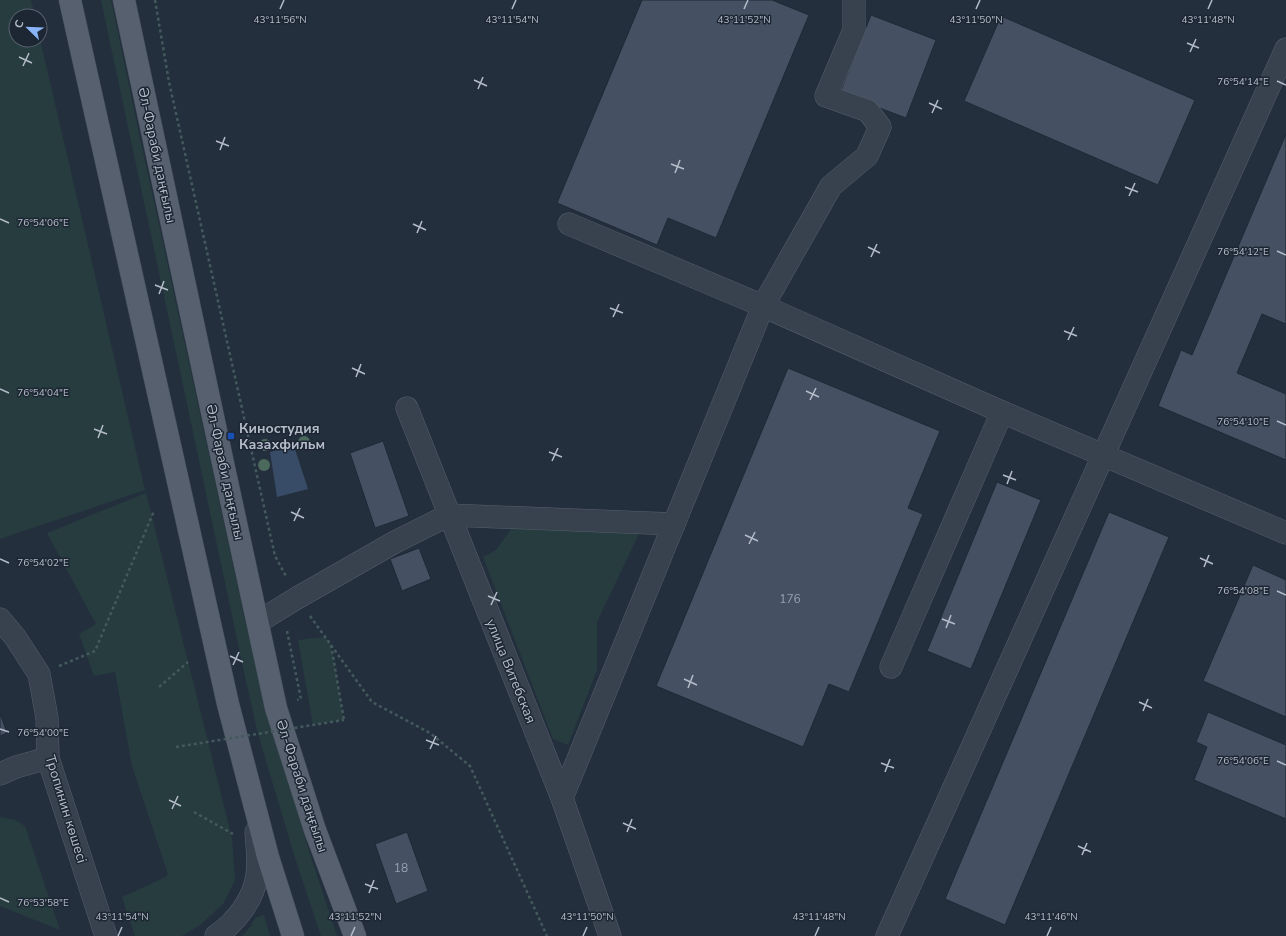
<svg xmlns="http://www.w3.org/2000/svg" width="1286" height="936" viewBox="0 0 1286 936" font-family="'Nunito Sans',sans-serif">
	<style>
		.green { fill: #263c3f }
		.water { fill: #394c67 }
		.building { fill: #455162; stroke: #1f2835 }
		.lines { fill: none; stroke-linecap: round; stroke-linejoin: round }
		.minor-casing { stroke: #565f6c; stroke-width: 23 }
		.major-casing { stroke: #414a57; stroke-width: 23 }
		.path { stroke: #44595c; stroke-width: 2.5; stroke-dasharray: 3 3; stroke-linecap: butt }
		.minor { stroke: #38414e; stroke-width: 22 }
		.major { stroke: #56606e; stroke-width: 22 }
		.path-bridge { stroke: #44595c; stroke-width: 2.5; stroke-dasharray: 3 3; stroke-linecap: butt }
		.tree { fill: #4b6a5d }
		.ticks { fill: none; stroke: #b4bcc9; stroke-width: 1.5 }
		.transit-dot { fill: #1a4fb4; stroke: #1d2633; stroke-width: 1.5 }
		.labels { text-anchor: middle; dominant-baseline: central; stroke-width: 3; stroke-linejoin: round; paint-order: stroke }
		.number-label { font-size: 12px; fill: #98a1af }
		.street-label { font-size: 14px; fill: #b4bcc9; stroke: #1d2633 }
		.poi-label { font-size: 14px; font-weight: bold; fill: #b4bcc9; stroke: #1d2633; text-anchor: start }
		.ticks-label { font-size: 10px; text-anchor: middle; fill: #b4bcc9; stroke: #1d2633; stroke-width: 3; stroke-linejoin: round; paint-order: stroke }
	</style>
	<rect width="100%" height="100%" fill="#242f3e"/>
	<g class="green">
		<polygon points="0,0 31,0 35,16 16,16 16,40 40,39 145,490 0,539"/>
		<polygon points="101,0 111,0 139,133 246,625 274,731 310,854 337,936 321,936 295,858 258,734 244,672"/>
		<polygon points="146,493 232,838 235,880 223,904 200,925 182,936 135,936 122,897 166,877 168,874 132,766 115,672 94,676 79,634 96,624 47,533"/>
		<polygon points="519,518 644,523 597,622 597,670 568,745 553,739 483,557 496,550"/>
		<polygon points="325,637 331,645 344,720 313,725 298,640"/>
		<polygon points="0,817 15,820 25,826 60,930 0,906"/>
		<polygon points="264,915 270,936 242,936 251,926 255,918"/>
	</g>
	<polygon class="water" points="294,446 308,489 277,497 270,452"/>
	<g class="building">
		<polygon points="642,0 772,0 809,15 716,238 668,218 657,245 557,203"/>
		<polygon points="871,15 936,40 906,118 840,93"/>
		<polygon points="1001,16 1195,100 1158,185 964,101"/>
		<polygon points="1286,134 1286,324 1262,314 1237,373 1286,394 1286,460 1158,406 1181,350 1192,355"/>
		<polygon points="788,368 940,431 908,508 923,514 849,692 829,684 803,747 656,686"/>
		<polygon points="383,441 409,516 375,528 350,453"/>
		<polygon points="997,482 1041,500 971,669 927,651"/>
		<polygon points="1109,512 1169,537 1005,925 945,899"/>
		<polygon points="419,548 431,579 402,591 390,559"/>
		<polygon points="1253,565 1286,580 1286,717 1203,681"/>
		<polygon points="1208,712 1286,745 1286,819 1194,780 1207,747 1196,742"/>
		<polygon points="0,713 7,733 0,736"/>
		<polygon points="407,832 428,891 396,904 375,844"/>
	</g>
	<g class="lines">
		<g class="minor-casing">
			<g id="minor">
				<polyline points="569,224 763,306 1002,412 1286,533"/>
				<polyline points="407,408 562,798 610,936"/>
				<polyline points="0,619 15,637 39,674 47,718 48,758 106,936"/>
				<polyline points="258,622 297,598 395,542 449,515 674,524"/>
				<polyline points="891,667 1002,412"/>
				<polyline points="0,774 16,767 48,758"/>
				<polyline points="562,798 763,306 831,186 867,156 880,127 868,111 826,96 854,30 854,0"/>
				<path d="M216 936C236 922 254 899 257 875 259 861 257 846 256 832"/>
				<polyline points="887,936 1286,49"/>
			</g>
		</g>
		<g class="major-casing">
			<g id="major">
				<polyline points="70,0 228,704 268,857 293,936"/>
				<polyline points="124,0 218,440 276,708 315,830 355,936"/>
			</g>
		</g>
		<g class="path">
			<polyline points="155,0 169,82 275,556 287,578"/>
			<polyline points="310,616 372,702 430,733 470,766 547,936"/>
			<polyline points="287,631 301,699 297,700"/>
			<polyline points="331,645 344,720"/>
			<polyline points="59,666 95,651 154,511"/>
			<polyline points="159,687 188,662"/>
			<polyline points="194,812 233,834"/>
		</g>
		<use href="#minor" class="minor"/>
		<use href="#major" class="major"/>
		<polyline class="path-bridge" points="176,747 344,720"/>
	</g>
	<g class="tree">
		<circle cx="304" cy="442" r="6"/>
		<circle cx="265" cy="445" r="6"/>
		<circle cx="264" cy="465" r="6"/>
	</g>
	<path class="ticks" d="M280 9 284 0M512 9 516 0M744 9 748 0M976 9 980 0M1208 9 1212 0M1187 43 1199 48M1190 52 1196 39M19 57 32 63M23 66 29 53M474 80 487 86M1277 81 1286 85M478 89 483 77M929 103 942 109M932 113 938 100M216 141 229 146M220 150 225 137M671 164 684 169M675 173 680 160M1125 187 1138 192M1129 196 1135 183M0 219 9 223M413 224 426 230M417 233 422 221M868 247 880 253M1277 251 1286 255M871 257 877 244M155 285 168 290M159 294 164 281M610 308 623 313M613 317 619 304M1064 331 1077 336M1068 340 1074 327M352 368 365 374M356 377 361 364M0 389 9 393M806 391 819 397M810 400 816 388M1277 421 1286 425M94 429 107 434M98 438 103 425M549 452 562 457M552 461 558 448M1003 475 1016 480M1007 484 1012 471M291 512 304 518M294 521 300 508M745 535 758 541M749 544 755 532M1200 558 1213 564M0 559 9 563M1204 567 1209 555M1277 591 1286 595M488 596 500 601M491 605 497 592M942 619 955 624M946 628 951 615M230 656 243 662M233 665 239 652M684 679 697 685M688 688 693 675M1139 702 1152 708M1143 711 1148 699M0 729 9 732M426 740 439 745M430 749 436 736M1277 761 1286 765M881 763 894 768M885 772 890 759M169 800 181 806M172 809 178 796M623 823 636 829M627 832 632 819M1078 846 1091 852M1082 855 1087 843M365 884 378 889M369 893 374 880M0 898 9 902M118 936 122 927M351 936 355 927M583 936 587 927M815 936 819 927M1047 936 1051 927"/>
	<rect class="transit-dot" x="227" y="432" width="8" height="8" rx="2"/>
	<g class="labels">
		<g class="number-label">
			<text x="790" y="599">176</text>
			<text x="401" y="868">18</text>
		</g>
		<g class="street-label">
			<text transform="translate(157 155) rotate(78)">Әл-Фараби даңғылы</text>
			<text transform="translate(225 472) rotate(78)">Әл-Фараби даңғылы</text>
			<text transform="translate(511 671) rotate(68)">улица Витебская</text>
			<text transform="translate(302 786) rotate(72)">Әл-Фараби даңғылы</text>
			<text transform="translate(66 809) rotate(73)">Тропинин көшесі</text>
		</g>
		<g class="poi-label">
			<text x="239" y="428">Киностудия<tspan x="239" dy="16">Казахфильм</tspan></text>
		</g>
	</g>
	<g class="ticks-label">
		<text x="280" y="23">43°11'56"N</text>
		<text x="512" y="23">43°11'54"N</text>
		<text x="744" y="23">43°11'52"N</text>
		<text x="976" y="23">43°11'50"N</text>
		<text x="1208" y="23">43°11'48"N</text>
		<text x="1243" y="85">76°54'14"E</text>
		<text x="43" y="226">76°54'06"E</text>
		<text x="1243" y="255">76°54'12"E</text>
		<text x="43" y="396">76°54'04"E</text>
		<text x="1243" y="425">76°54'10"E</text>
		<text x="43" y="566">76°54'02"E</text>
		<text x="1243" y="594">76°54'08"E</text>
		<text x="43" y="736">76°54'00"E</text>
		<text x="1243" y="764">76°54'06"E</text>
		<text x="43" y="906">76°53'58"E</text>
		<text x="122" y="920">43°11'54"N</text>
		<text x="355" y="920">43°11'52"N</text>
		<text x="587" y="920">43°11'50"N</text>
		<text x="819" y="920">43°11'48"N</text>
		<text x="1051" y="920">43°11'46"N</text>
	</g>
	<g transform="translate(28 28) rotate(293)"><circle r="19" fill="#1d2633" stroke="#59626f"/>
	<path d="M0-3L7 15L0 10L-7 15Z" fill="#8ab4f8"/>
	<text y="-6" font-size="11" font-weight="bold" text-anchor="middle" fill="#b4bcc9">С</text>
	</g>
</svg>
